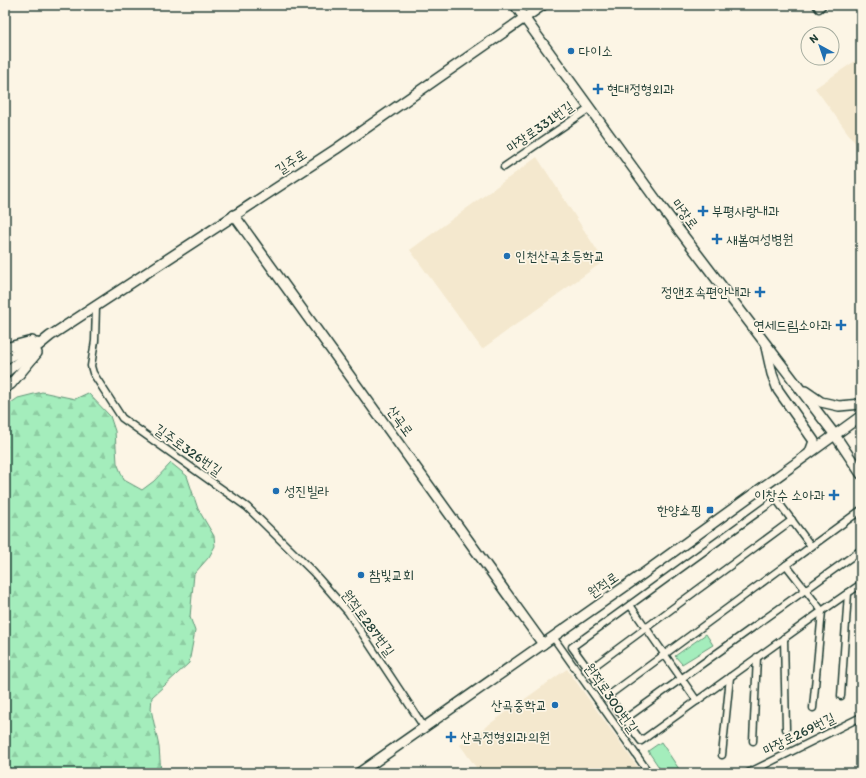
<svg xmlns="http://www.w3.org/2000/svg" width="866" height="778" viewBox="0 0 866 778" font-family="Itim,'Poor Story',sans-serif">
	<style>
		.built { fill: #f4e8ce }
		.green { fill: #a4edbc; stroke: #629578 }
		.forest { fill: url(#forest-firs); stroke: #629578 }
		.lines { fill: none; stroke-linecap: round; stroke-linejoin: round }
		.street-casing { stroke: #1f3d34; stroke-width: 9 }
		.secondary-casing { stroke: #1f3d34; stroke-width: 12 }
		.street { stroke: #fcf5e5; stroke-width: 6 }
		.secondary { stroke: #fcf5e5; stroke-width: 9 }
		.poi-dot { fill: #1f6fb2; stroke: #fcf5e5; stroke-width: 1.5 }
		.labels { text-anchor: middle; dominant-baseline: central; stroke-width: 3.5; stroke-linejoin: round; paint-order: stroke }
		.poi-label { font-size: 14px; fill: #1f3d34; stroke: #fcf5e5; text-anchor: start }
		.street-label { font-size: 14px; fill: #1f3d34; stroke: #fcf5e5 }
	</style>
	<defs>
		<pattern id="forest-firs" width="22" height="20" patternUnits="userSpaceOnUse"><rect width="22" height="20" fill="#a4edbc"/><path d="M5 1l3.5 6h-7zM16 11l3.5 6h-7z" fill="#8dcca2"/></pattern>
	</defs>
	<rect width="100%" height="100%" fill="#fcf5e5"/>
	<filter id="ink" filterUnits="userSpaceOnUse"><feTurbulence type="fractalNoise" baseFrequency=".025" numOctaves="2"/><feDisplacementMap in="SourceGraphic" scale="8" xChannelSelector="R" yChannelSelector="G"/><feConvolveMatrix kernelMatrix="1 2 1 2 8 2 1 2 1" color-interpolation-filters="sRGB"/></filter>
	<g filter="url(#ink)">
		<g class="built">
			<polygon points="861,57 861,151 815,88"/>
			<polygon points="537,157 604,261 482,349 410,250"/>
			<polygon points="567,669 642,773 480,773 460,745"/>
		</g>
		<g class="green">
			<polygon points="706,634 713,645 682,664 675,656"/>
			<polygon points="661,742 681,772 680,773 663,773 648,751"/>
		</g>
		<polygon class="forest" points="42,392 75,399 88,393 110,416 115,431 117,463 124,480 142,490 154,481 171,463 187,476 198,509 214,536 215,546 209,557 194,574 190,617 195,631 189,663 152,697 151,709 159,747 161,773 5,773 5,407 18,398"/>
		<g class="lines">
			<g class="street-casing">
				<g id="street">
					<polyline points="816,5 819,9 823,5"/>
					<polyline points="504,167 590,108"/>
					<polyline points="96,306 95,341 91,366 93,373 122,418 247,507 313,572 348,612 424,727"/>
					<polyline points="861,510 786,565 822,611 861,584"/>
					<polyline points="811,546 776,499 572,647 641,741 822,611"/>
					<polyline points="630,605 697,701"/>
					<polyline points="553,637 649,773"/>
					<polyline points="784,638 786,729"/>
					<polyline points="589,670 792,520"/>
					<polyline points="608,696 786,565"/>
					<polyline points="841,696 848,593"/>
					<polyline points="813,708 822,611"/>
					<polyline points="625,719 861,550"/>
					<polyline points="753,741 757,657"/>
					<polyline points="722,755 730,677"/>
					<polyline points="748,773 861,717"/>
				</g>
			</g>
			<g class="secondary-casing">
				<g id="secondary">
					<polyline points="515,5 657,201 835,435 861,474"/>
					<polyline points="234,215 543,644"/>
					<polyline points="766,347 772,374 778,390 814,441 810,452"/>
					<polyline points="5,348 32,341"/>
					<polyline points="5,359 37,343"/>
					<polyline points="5,373 50,336 336,149 543,5"/>
					<polyline points="5,388 11,384 37,353"/>
					<polyline points="805,391 821,402 839,406 861,404"/>
					<polyline points="359,773 640,576 861,416"/>
				</g>
			</g>
			<use href="#street" class="street"/>
			<use href="#secondary" class="secondary"/>
		</g>
	</g>
	<g class="poi-dot">
		<circle cx="571" cy="51" r="4"/>
		<path d="M596 83h4v4h4v4h-4v4h-4v-4h-4v-4h4z"/>
		<path d="M701 205h4v4h4v4h-4v4h-4v-4h-4v-4h4z"/>
		<path d="M715 233h4v4h4v4h-4v4h-4v-4h-4v-4h4z"/>
		<circle cx="507" cy="256" r="4"/>
		<path d="M758 286h4v4h4v4h-4v4h-4v-4h-4v-4h4z"/>
		<path d="M839 319h4v4h4v4h-4v4h-4v-4h-4v-4h4z"/>
		<circle cx="276" cy="491" r="4"/>
		<path d="M832 489h4v4h4v4h-4v4h-4v-4h-4v-4h4z"/>
		<rect x="706" y="506" width="8" height="8" rx="2"/>
		<circle cx="361" cy="575" r="4"/>
		<circle cx="555" cy="705" r="4"/>
		<path d="M449 731h4v4h4v4h-4v4h-4v-4h-4v-4h4z"/>
	</g>
	<g class="labels">
		<g class="poi-label">
			<text x="579" y="51">다이소</text>
			<text x="607" y="89">현대정형외과</text>
			<text x="712" y="211">부평사랑내과</text>
			<text x="726" y="239">새봄여성병원</text>
			<text x="515" y="256">인천산곡초등학교</text>
			<text x="751" y="292" text-anchor="end">정앤조속편안내과</text>
			<text x="832" y="325" text-anchor="end">연세드림소아과</text>
			<text x="284" y="491">성진빌라</text>
			<text x="825" y="495" text-anchor="end">이창수 소아과</text>
			<text x="702" y="510" text-anchor="end">한양쇼핑</text>
			<text x="369" y="575">참빛교회</text>
			<text x="547" y="705" text-anchor="end">산곡중학교</text>
			<text x="460" y="737">산곡정형외과의원</text>
		</g>
		<g class="street-label">
			<text transform="translate(540 127) rotate(-35)">마장로331번길</text>
			<text transform="translate(291 162) rotate(-33)">길주로</text>
			<text transform="translate(685 214) rotate(53)">마장로</text>
			<text transform="translate(400 421) rotate(54)">산곡로</text>
			<text transform="translate(188 450) rotate(35)">길주로326번길</text>
			<text transform="translate(603 585) rotate(-35)">원적로</text>
			<text transform="translate(368 623) rotate(54)">원적로287번길</text>
			<text transform="translate(611 698) rotate(55)">원적로300번길</text>
			<text transform="translate(799 734) rotate(-26)">마장로269번길</text>
		</g>
	</g>
	<rect width="866" height="778" fill="none" stroke="#fcf5e5" stroke-width="20"/>
	<rect x="10" y="10" width="846" height="758" fill="none" stroke="#1f3d34" stroke-width="1.5" filter="url(#ink)"/>
	<g transform="translate(820 46) rotate(320)"><circle r="19" fill="#fcf5e5" stroke="#a4ab9e"/>
	<path d="M0-3L7 15L0 10L-7 15Z" fill="#1f6fb2"/>
	<text y="-6" font-size="11" font-weight="bold" text-anchor="middle" fill="#1f3d34">N</text>
	</g>
</svg>
